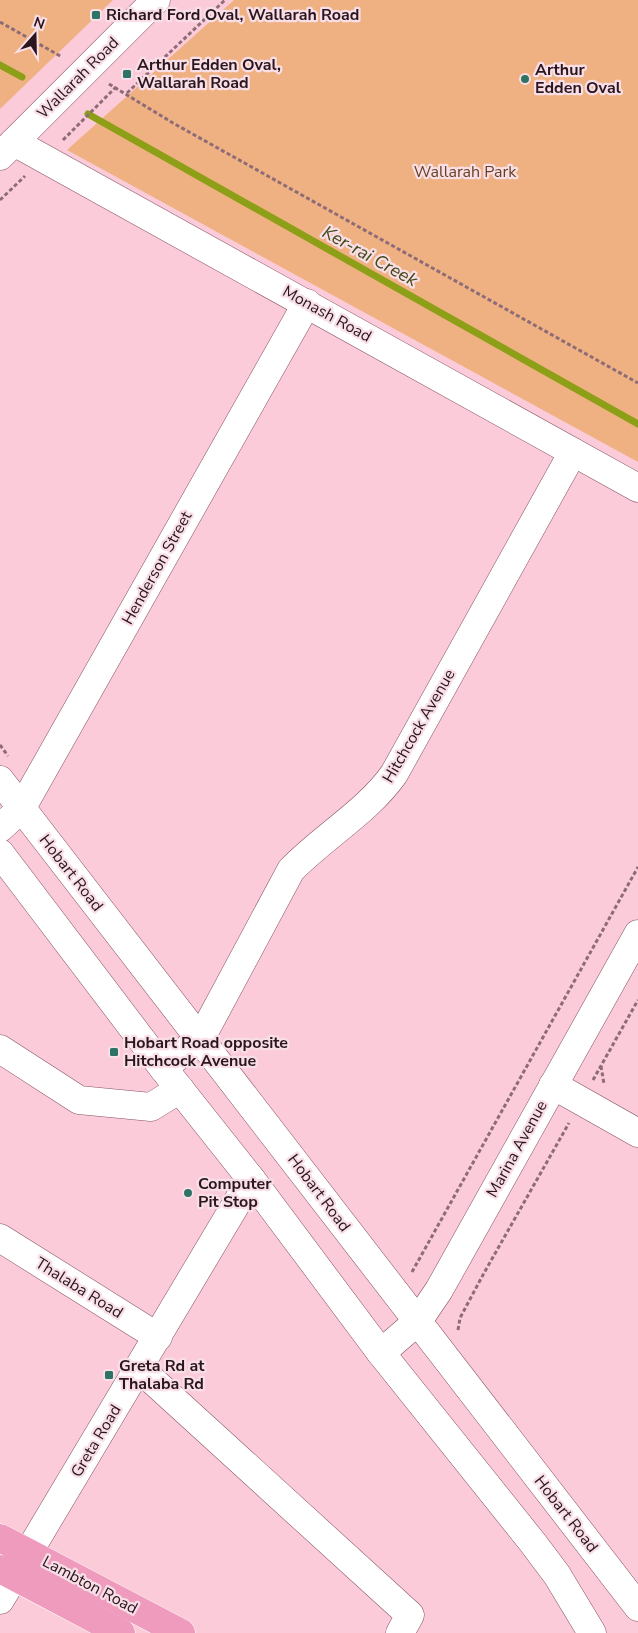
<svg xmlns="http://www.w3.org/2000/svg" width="638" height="1633" viewBox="0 0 638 1633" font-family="'Nunito Sans',sans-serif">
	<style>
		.green { fill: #f0b182 }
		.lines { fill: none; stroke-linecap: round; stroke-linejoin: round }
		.stream { stroke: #8c9f17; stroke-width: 7 }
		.minor-casing { stroke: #865364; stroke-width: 29 }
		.major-casing { stroke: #fff; stroke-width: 29 }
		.path { stroke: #8e6c77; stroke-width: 3; stroke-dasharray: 4 2.5; stroke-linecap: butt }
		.minor { stroke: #fff; stroke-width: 28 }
		.major { stroke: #ee9bbd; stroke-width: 28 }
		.poi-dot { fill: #2f7365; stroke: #f8dfe7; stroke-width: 2 }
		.labels { text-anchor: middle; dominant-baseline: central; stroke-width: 4.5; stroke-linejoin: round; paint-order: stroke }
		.poi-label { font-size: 16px; font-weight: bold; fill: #2b161d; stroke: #f8dfe7; text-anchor: start }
		.street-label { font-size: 16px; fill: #2b161d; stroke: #f8dfe7 }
		.park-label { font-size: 16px; fill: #673f1f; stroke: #f8dfe7 }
		.water-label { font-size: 18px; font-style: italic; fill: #414918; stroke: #f8dfe7 }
	</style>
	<rect width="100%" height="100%" fill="#fbcbd9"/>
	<g class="green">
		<polygon points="0,0 113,0 0,109"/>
		<polygon points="234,0 638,0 638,462 67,150"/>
	</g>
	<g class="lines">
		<g class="stream">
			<polyline points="0,65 22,77"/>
			<polyline points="88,114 638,424"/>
		</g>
		<g class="minor-casing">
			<g id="minor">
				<polyline points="14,142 638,488"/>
				<polyline points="0,156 156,0"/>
				<polyline points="0,780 638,1607"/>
				<polyline points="0,828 21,809 33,788 307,303"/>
				<polyline points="0,853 163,1068 251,1179 381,1353 533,1543 557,1575 592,1633"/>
				<polyline points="0,1049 79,1100 151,1107 180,1089"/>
				<path d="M163 1068 201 1038 291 870C324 836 367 812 394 774L573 452"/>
				<polyline points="553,1085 638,1133"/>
				<polyline points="0,1238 158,1337"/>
				<polyline points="381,1353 418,1321 439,1290 638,934"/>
				<polyline points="139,1368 410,1615 400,1633"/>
				<polyline points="0,1600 251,1179"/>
			</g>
		</g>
		<g class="major-casing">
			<g id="major">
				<polyline points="0,1538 181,1633"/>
				<polyline points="0,1569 121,1633"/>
			</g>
		</g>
		<g class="path">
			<polyline points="0,22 62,57"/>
			<polyline points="109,84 173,123 638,383"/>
			<polyline points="127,93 225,0"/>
			<polyline points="63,140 116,87"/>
			<polyline points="0,200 25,176"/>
			<polyline points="0,745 8,756"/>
			<polyline points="601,1066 604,1084"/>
			<polyline points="593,1080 638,1000"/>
			<polyline points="412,1272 638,867"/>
			<polyline points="458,1330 460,1318 484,1273 569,1123"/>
		</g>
		<use href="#minor" class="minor"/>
		<use href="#major" class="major"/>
	</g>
	<g class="poi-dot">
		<rect x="91" y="10" width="10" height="10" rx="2.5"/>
		<rect x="122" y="69" width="10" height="10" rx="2.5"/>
		<circle cx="525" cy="79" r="5"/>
		<rect x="109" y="1047" width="10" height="10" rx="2.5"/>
		<circle cx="188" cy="1193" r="5"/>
		<rect x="104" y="1370" width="10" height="10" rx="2.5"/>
	</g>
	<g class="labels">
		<g class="poi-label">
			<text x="106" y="15">Richard Ford Oval, Wallarah Road</text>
			<text x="137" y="65">Arthur Edden Oval,<tspan x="137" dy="18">Wallarah Road</tspan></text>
			<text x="535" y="70">Arthur<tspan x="535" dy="18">Edden Oval</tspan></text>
			<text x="124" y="1043">Hobart Road opposite<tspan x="124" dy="18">Hitchcock Avenue</tspan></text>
			<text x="198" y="1184">Computer<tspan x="198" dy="18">Pit Stop</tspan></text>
			<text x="119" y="1366">Greta Rd at<tspan x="119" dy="18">Thalaba Rd</tspan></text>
		</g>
		<g class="street-label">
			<text transform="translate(78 78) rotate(-45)">Wallarah Road</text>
			<text transform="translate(327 314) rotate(29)">Monash Road</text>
			<text transform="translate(157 568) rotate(-61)">Henderson Street</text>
			<text transform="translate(419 726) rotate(-60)">Hitchcock Avenue</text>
			<text transform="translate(71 873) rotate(52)">Hobart Road</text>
			<text transform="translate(517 1149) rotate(-61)">Marina Avenue</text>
			<text transform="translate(319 1193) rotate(53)">Hobart Road</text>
			<text transform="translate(79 1288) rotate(32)">Thalaba Road</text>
			<text transform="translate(96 1441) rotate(-59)">Greta Road</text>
			<text transform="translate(566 1514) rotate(52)">Hobart Road</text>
			<text transform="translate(90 1585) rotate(28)">Lambton Road</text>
		</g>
		<g class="park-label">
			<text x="465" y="172">Wallarah Park</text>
		</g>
		<g class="water-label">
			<text transform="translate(370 256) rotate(29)">Ker-rai Creek</text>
		</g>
	</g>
	<g transform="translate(35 35) rotate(20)" stroke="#f8dfe7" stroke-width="4" paint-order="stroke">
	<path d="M0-4L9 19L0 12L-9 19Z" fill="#2b161d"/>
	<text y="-8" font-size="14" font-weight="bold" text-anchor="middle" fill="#2b161d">N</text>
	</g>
</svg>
